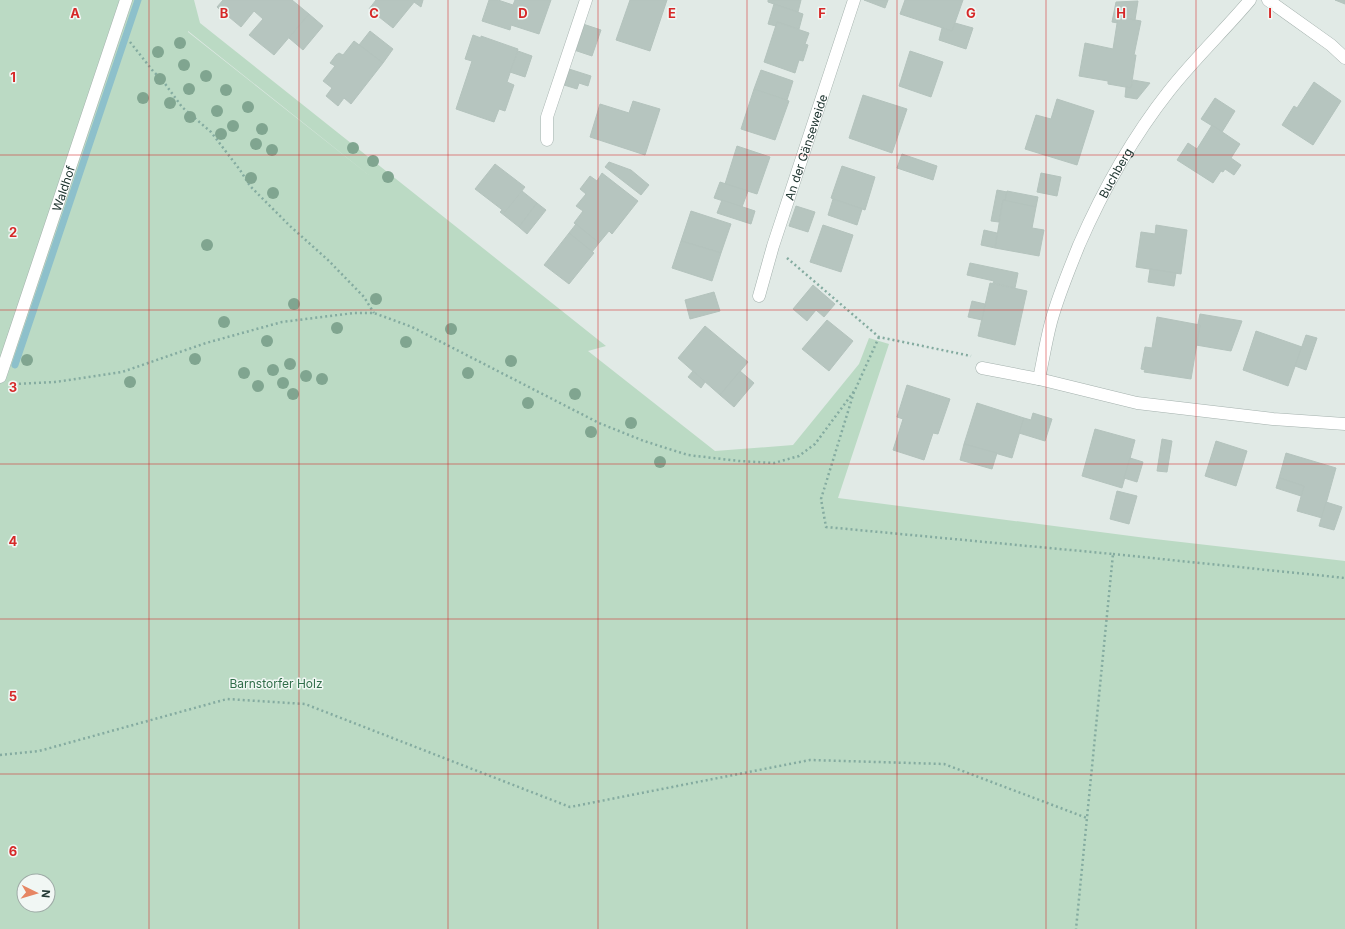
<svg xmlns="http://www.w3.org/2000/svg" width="1345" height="929" viewBox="0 0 1345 929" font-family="Inter,sans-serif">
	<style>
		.green { fill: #bbdac4; fill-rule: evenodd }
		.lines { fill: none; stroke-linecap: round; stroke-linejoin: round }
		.stream { stroke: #8dc0cb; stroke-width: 7 }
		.building { fill: #b6c5bf; stroke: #b4c3bd }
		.street-casing { stroke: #a4b1ad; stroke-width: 13 }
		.path { stroke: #84aba0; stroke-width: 2.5; stroke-dasharray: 2 3; stroke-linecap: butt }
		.street { stroke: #fff; stroke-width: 12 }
		.tree { fill: #80a590 }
		.grid { fill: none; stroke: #d62828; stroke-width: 1; stroke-opacity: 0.55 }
		.labels { text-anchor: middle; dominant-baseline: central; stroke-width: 3; stroke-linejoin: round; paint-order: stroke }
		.street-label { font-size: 12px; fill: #233934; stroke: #f1f7f4 }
		.park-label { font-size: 12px; fill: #306d49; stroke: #f1f7f4 }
		.grid-label { font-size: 13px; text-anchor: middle; font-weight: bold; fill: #d62828; stroke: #f1f7f4; stroke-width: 3; stroke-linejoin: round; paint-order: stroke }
	</style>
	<rect width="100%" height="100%" fill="#e1eae6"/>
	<path class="green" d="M0 0H194L200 23 606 346 588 351 715 451 793 445 859 364 869 338 889 344 838 498 1146 538 1345 561V929H0ZM188 31 375 180 188 32ZM24 881H48V905H24Z"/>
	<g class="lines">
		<polyline class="stream" points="15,365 138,0"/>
	</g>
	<g class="building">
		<polygon points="223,0 292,0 309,14 274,55 249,35 263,19 254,11 241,27 217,7"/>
		<polygon points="376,0 414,0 415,1 393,28 369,9"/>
		<polygon points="414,0 423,0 421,7 414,2 415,1"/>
		<polygon points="489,0 498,0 513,5 515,0 551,0 539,34 511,25 510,30 482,21"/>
		<polygon points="630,0 667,0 650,51 616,40"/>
		<polygon points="768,0 801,0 798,12 768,2"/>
		<polygon points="864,0 888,0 885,8"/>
		<polygon points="905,0 963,0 952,31 900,14"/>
		<polygon points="1335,0 1345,0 1345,4"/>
		<polygon points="1138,1 1135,20 1118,17 1118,23 1112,22 1116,2"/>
		<polygon points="774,4 803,14 799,29 777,22 776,26 768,24"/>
		<polygon points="309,14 323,26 303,50 289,38"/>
		<polygon points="1118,17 1141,21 1134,55 1136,55 1131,88 1108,84 1108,81 1079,76 1085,43 1113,49"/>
		<polygon points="777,22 809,33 805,44 808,45 803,61 799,60 795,73 764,62"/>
		<polygon points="955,23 973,28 966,49 939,40 942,28 952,31"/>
		<polygon points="583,24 601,30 592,56 574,50"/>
		<polygon points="370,31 393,49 383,63 359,45"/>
		<polygon points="473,35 481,38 481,36 518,49 507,82 514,85 505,111 499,109 494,122 456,109 472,61 465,59"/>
		<polygon points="354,41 383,63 351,104 344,98 338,106 326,96 332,88 323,81 335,66 330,63 336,55 339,53 343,55"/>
		<polygon points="518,51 532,56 525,77 510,72"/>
		<polygon points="910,51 943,62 931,97 899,86"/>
		<polygon points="569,69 591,76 588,86 579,83 577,89 564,85"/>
		<polygon points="761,70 793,81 787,100 754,89"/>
		<polygon points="1133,80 1150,83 1137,99 1125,97 1126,87 1131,88"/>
		<polygon points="1314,82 1341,101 1313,145 1282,125 1294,106 1297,108"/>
		<polygon points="754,89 789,101 775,140 741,129"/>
		<polygon points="863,95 907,109 892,153 849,138"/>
		<polygon points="1215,98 1235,111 1222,132 1201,119"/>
		<polygon points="1057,99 1094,111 1077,165 1025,149 1036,115 1051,119"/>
		<polygon points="633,101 660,109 645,155 590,137 600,104 629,113"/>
		<polygon points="1212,125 1240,144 1231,158 1241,165 1234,175 1225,169 1223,172 1221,171 1213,183 1177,160 1188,143 1197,149"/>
		<polygon points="737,146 770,157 757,194 725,184"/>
		<polygon points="902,154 937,166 933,180 897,168"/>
		<polygon points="609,162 631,170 649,185 641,195 605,167"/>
		<polygon points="495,164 525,187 505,212 475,189"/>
		<polygon points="842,166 875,177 865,210 831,198"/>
		<polygon points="602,173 638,201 612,234 609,231 599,243 574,223 583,211 576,206 586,194 580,189 590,176 597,181"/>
		<polygon points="1041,173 1061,177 1057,196 1037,192"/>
		<polygon points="720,182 748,191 742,207 714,198"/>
		<polygon points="997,190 1007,192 1005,201 1003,200 999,222 991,221"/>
		<polygon points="522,191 537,203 519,227 500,212 502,210 505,212"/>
		<polygon points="1007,191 1038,197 1036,207 1005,201"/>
		<polygon points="833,199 862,209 857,225 828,215"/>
		<polygon points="722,200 755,211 751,224 717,213"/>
		<polygon points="1003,200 1036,207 1032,228 1044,230 1039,256 995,248"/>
		<polygon points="537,203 546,210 527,234 519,227"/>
		<polygon points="796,206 815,212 808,232 789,226"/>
		<polygon points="691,211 731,224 721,253 681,241"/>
		<polygon points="576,224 599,243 592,252 569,233"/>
		<polygon points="823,225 853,235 841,272 810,262"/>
		<polygon points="1156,225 1187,230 1181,274 1136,267 1141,232 1155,234"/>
		<polygon points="984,230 997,233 995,248 981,245"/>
		<polygon points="569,233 594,253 569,284 544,265"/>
		<polygon points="681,241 721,253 712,281 672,268"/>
		<polygon points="970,263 1018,273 1015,288 993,283 994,281 967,275"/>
		<polygon points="1150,269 1176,273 1174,286 1148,282"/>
		<polygon points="990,283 1027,291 1015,345 978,336"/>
		<polygon points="813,285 835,304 824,317 816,310 807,321 793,309"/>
		<polygon points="714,292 720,311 690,319 685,300"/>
		<polygon points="972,301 985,304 982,320 968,317"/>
		<polygon points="1200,314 1242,321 1231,351 1196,345 1200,325 1198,324"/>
		<polygon points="1157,317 1200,325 1191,379 1144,372 1145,370 1141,369 1145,347 1152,348"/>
		<polygon points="827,320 853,341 829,371 802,349"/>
		<polygon points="705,326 748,362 720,395 678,358"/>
		<polygon points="1256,331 1302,347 1288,386 1243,370"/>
		<polygon points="1306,335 1317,338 1306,370 1295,366"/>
		<polygon points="693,371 705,382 701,388 688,377"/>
		<polygon points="740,371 754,383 734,407 720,395"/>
		<polygon points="907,385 950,399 938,434 933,433 924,460 893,450 903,419 897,417"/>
		<polygon points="977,403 1024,418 1012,458 964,444"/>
		<polygon points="1033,413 1052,419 1045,441 1019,433 1024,418 1031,420"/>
		<polygon points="1095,429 1135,440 1122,488 1082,476"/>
		<polygon points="1162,439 1172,441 1167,472 1157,471"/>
		<polygon points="1216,441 1247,451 1236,486 1205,476"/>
		<polygon points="964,444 997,453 992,469 960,460"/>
		<polygon points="1286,453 1336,468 1322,518 1297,511 1304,486 1279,478"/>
		<polygon points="1130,458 1143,462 1137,482 1124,478"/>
		<polygon points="1279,478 1304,486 1301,496 1276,488"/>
		<polygon points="1117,491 1137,496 1129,524 1110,519"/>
		<polygon points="1326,502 1342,507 1334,530 1319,526"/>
	</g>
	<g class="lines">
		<g class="street-casing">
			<g id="street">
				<polyline points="1268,0 1331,45 1345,58"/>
				<polyline points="547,140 547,117 586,0"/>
				<path id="s1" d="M759 296 773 246 854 0"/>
				<polyline points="982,368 1039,379 1137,403 1273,419 1345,424"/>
				<path id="s2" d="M0 377 126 0"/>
				<path id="s3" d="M1039 379C1043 360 1046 341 1051 322 1058 296 1069 270 1079 245 1103 190 1132 138 1169 91 1194 59 1224 31 1250 0"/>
			</g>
		</g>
		<g class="path">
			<polyline points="130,42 153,71 163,81 182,107 211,132 240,170 250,186 290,226 328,260 364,297 374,313"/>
			<polyline points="787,258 879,337 971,356"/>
			<polyline points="14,384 55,382 122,372 206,343 282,322 354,313 374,313 412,327 599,423 644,441 688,455 739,461 774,463 799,456 815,444 855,390 879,337"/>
			<polyline points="854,392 821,499 826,527 1113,554 1076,929"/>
			<polyline points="1113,554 1345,578"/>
			<polyline points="0,755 39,751 227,699 305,704 570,807 810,760 944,764 1087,818"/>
		</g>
		<use href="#street" class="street"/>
	</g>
	<g class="tree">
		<circle cx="180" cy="43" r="6"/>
		<circle cx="158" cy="52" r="6"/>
		<circle cx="184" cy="65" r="6"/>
		<circle cx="206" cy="76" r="6"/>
		<circle cx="160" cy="79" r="6"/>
		<circle cx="189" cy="89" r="6"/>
		<circle cx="226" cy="90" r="6"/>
		<circle cx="143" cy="98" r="6"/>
		<circle cx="170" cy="103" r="6"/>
		<circle cx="248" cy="107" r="6"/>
		<circle cx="217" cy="111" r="6"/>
		<circle cx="190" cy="117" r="6"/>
		<circle cx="233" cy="126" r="6"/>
		<circle cx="262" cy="129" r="6"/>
		<circle cx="221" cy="134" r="6"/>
		<circle cx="256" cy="144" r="6"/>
		<circle cx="353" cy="148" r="6"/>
		<circle cx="272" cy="150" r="6"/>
		<circle cx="373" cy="161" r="6"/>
		<circle cx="388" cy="177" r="6"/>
		<circle cx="251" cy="178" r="6"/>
		<circle cx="273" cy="193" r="6"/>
		<circle cx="207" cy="245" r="6"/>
		<circle cx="376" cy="299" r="6"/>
		<circle cx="294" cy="304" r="6"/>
		<circle cx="224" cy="322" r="6"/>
		<circle cx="337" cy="328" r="6"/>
		<circle cx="451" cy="329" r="6"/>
		<circle cx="267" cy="341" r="6"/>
		<circle cx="406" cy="342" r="6"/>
		<circle cx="195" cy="359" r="6"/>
		<circle cx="27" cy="360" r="6"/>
		<circle cx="511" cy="361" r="6"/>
		<circle cx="290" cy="364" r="6"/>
		<circle cx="273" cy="370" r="6"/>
		<circle cx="244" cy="373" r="6"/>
		<circle cx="468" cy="373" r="6"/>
		<circle cx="306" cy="376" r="6"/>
		<circle cx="322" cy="379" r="6"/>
		<circle cx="130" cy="382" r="6"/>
		<circle cx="283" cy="383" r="6"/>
		<circle cx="258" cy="386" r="6"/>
		<circle cx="293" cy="394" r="6"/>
		<circle cx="575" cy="394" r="6"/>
		<circle cx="528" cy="403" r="6"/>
		<circle cx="631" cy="423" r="6"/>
		<circle cx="591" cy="432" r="6"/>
		<circle cx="660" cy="462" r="6"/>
	</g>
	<path class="grid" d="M149 0V929M299 0V929M448 0V929M598 0V929M747 0V929M897 0V929M1046 0V929M1196 0V929M0 155H1345M0 310H1345M0 464H1345M0 619H1345M0 774H1345"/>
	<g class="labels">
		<g class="street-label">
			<text stroke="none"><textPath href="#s1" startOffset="156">An der Gänseweide</textPath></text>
			<text stroke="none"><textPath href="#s3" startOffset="221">Buchberg</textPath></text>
			<text stroke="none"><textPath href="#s2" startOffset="199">Waldhof</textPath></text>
		</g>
		<g class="park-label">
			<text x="276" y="683">Barnstorfer Holz</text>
		</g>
	</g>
	<g class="grid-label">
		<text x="75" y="18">A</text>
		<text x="224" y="18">B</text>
		<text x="374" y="18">C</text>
		<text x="523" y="18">D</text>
		<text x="672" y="18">E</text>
		<text x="822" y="18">F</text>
		<text x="971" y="18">G</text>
		<text x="1121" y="18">H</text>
		<text x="1270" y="18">I</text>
		<text x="13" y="82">1</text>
		<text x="13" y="237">2</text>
		<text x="13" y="392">3</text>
		<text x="13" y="546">4</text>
		<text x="13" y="701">5</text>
		<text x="13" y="856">6</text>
	</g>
	<g transform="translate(36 893) rotate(95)"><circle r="19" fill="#f1f7f4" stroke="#9faba7"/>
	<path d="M0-3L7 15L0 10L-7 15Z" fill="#e68663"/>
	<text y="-6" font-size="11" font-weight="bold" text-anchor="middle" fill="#233934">N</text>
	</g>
</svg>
